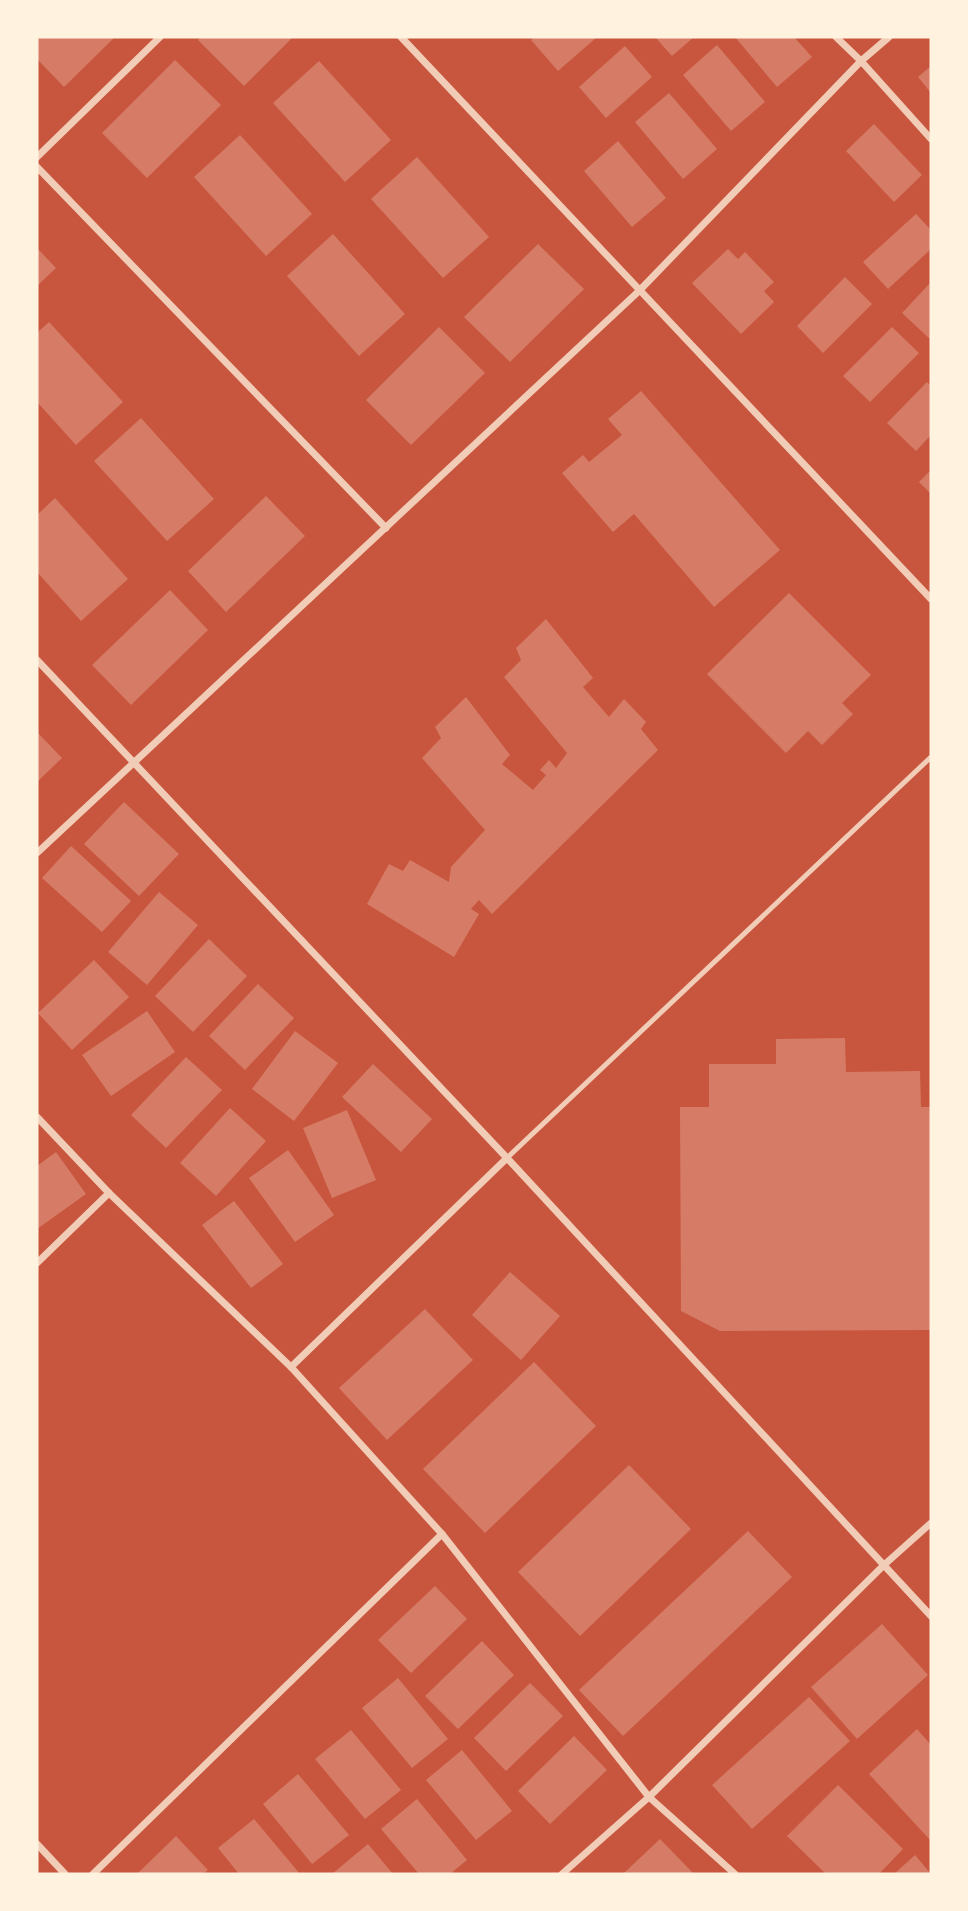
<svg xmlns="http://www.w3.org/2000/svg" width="968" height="1911" viewBox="0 0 968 1911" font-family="'Exo 2',sans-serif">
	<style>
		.building { fill: #d67c66 }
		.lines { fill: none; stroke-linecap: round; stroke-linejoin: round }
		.service { stroke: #f1ccb7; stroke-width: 5 }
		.minor { stroke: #f1ccb7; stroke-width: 7 }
	</style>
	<rect width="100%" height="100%" fill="#c8553d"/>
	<g class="building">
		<polygon points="37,37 115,37 64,87 37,59"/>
		<polygon points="201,37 293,37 244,86 198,40"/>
		<polygon points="535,37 597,37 558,71 531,40"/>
		<polygon points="655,37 694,37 672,56"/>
		<polygon points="735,37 794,37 812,57 777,87"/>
		<polygon points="717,45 765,102 731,131 683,75"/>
		<polygon points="625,46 652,77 606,118 579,87"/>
		<polygon points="175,60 221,105 147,178 102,133"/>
		<polygon points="319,61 391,140 345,182 273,103"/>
		<polygon points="931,66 931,93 918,77"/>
		<polygon points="669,93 717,149 683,179 635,122"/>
		<polygon points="874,124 922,175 894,202 846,151"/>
		<polygon points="240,135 312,214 266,256 194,177"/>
		<polygon points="618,141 666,198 632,227 584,171"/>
		<polygon points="417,157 489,237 443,278 371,199"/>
		<polygon points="916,214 931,230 931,249 888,289 863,262"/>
		<polygon points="333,234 405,314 359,356 287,276"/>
		<polygon points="538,244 584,289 510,362 464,317"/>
		<polygon points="37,248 56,268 37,286"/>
		<polygon points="728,249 738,259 745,252 774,282 764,291 774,302 741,334 692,283"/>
		<polygon points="845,277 872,304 823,353 797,326"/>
		<polygon points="931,282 931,340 902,313"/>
		<polygon points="49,322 123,402 76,445 37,402 37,333"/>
		<polygon points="439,327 485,373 411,445 366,400"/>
		<polygon points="892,327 919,353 870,402 843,376"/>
		<polygon points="927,382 931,386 931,435 916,451 887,423"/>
		<polygon points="641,391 780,550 714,607 634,514 613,532 562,473 583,455 589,462 622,435 608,419"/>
		<polygon points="141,418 214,499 167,541 94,461"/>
		<polygon points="931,470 931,494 919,482"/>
		<polygon points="266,496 305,536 226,612 188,571"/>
		<polygon points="55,498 128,579 81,621 37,572 37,515"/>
		<polygon points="170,590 208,630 131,705 92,665"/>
		<polygon points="789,593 871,675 842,703 853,714 822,745 808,731 786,753 707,674"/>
		<polygon points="546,619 593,678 583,687 609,717 624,699 646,722 641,729 658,750 492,914 479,900 471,909 479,914 454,957 367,904 389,864 403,871 410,860 449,882 451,867 485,830 422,758 441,738 435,727 466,697 510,755 502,764 533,790 546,775 540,770 549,760 556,768 567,753 504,677 521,660 516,648"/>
		<polygon points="37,732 62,758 37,782"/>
		<polygon points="124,802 179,854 139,896 84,844"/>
		<polygon points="71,846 131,901 102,932 42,878"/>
		<polygon points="159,892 198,925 147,985 108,952"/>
		<polygon points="209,939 247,976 193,1032 155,996"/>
		<polygon points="94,960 129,997 72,1050 38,1013"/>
		<polygon points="258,984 294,1018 245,1070 209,1036"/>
		<polygon points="147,1011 175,1052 111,1096 82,1055"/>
		<polygon points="295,1031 338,1063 294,1121 252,1089"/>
		<polygon points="845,1038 846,1072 920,1071 921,1107 931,1107 931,1330 720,1331 681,1311 680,1107 709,1107 709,1064 776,1064 776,1039"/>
		<polygon points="186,1057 222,1090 166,1148 131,1115"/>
		<polygon points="373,1064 432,1119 401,1152 342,1097"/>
		<polygon points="230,1108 266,1141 216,1196 180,1163"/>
		<polygon points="347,1110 376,1180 332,1198 303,1128"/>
		<polygon points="288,1150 334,1215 295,1242 249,1178"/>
		<polygon points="56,1152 86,1194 37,1229 37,1166"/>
		<polygon points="234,1201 283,1264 251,1288 202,1225"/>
		<polygon points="510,1272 560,1316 521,1360 472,1315"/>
		<polygon points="425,1309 473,1360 387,1440 339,1388"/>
		<polygon points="534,1362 596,1426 485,1533 423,1469"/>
		<polygon points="629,1465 691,1529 580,1636 518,1572"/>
		<polygon points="748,1531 792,1577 623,1736 579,1690"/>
		<polygon points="435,1586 467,1619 411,1673 378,1640"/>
		<polygon points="882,1624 928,1675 857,1739 811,1687"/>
		<polygon points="482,1641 514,1675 458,1729 425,1696"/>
		<polygon points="398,1678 448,1739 412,1768 362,1708"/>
		<polygon points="530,1683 563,1716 506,1771 474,1738"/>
		<polygon points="809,1697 850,1741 752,1829 712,1785"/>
		<polygon points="917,1729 931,1745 931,1841 869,1774"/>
		<polygon points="351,1730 401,1790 365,1819 315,1759"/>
		<polygon points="574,1736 607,1770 550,1824 518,1791"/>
		<polygon points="462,1750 512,1811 476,1840 426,1780"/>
		<polygon points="298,1774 349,1835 312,1864 263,1804"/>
		<polygon points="838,1785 903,1849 879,1874 826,1874 787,1836"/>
		<polygon points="417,1799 467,1860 450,1874 419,1874 381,1829"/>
		<polygon points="254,1819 300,1874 239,1874 218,1848"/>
		<polygon points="176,1836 208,1870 203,1874 137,1874"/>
		<polygon points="660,1839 694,1874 623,1874"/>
		<polygon points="368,1844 393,1874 332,1874"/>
		<polygon points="915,1855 931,1874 894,1874"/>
	</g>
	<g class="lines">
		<polyline class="service" points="507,1158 931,757"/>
		<g class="minor">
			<polyline points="401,37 931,599"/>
			<polyline points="836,37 861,61 931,139"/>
			<polyline points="37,157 160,37"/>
			<polyline points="37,167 386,528"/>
			<polyline points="37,660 507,1158 931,1616"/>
			<polyline points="37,853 639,291 861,61 889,37"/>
			<polyline points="37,1117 109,1193 291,1367 442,1534 649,1797 735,1874"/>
			<polyline points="37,1263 109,1193"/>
			<polyline points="291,1367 507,1158"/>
			<polyline points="37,1844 65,1874"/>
			<polyline points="93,1874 442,1534"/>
			<polyline points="562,1874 649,1797 884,1565 931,1523"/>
		</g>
	</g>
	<rect width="968" height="1911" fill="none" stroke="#fff3e0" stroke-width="77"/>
</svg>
